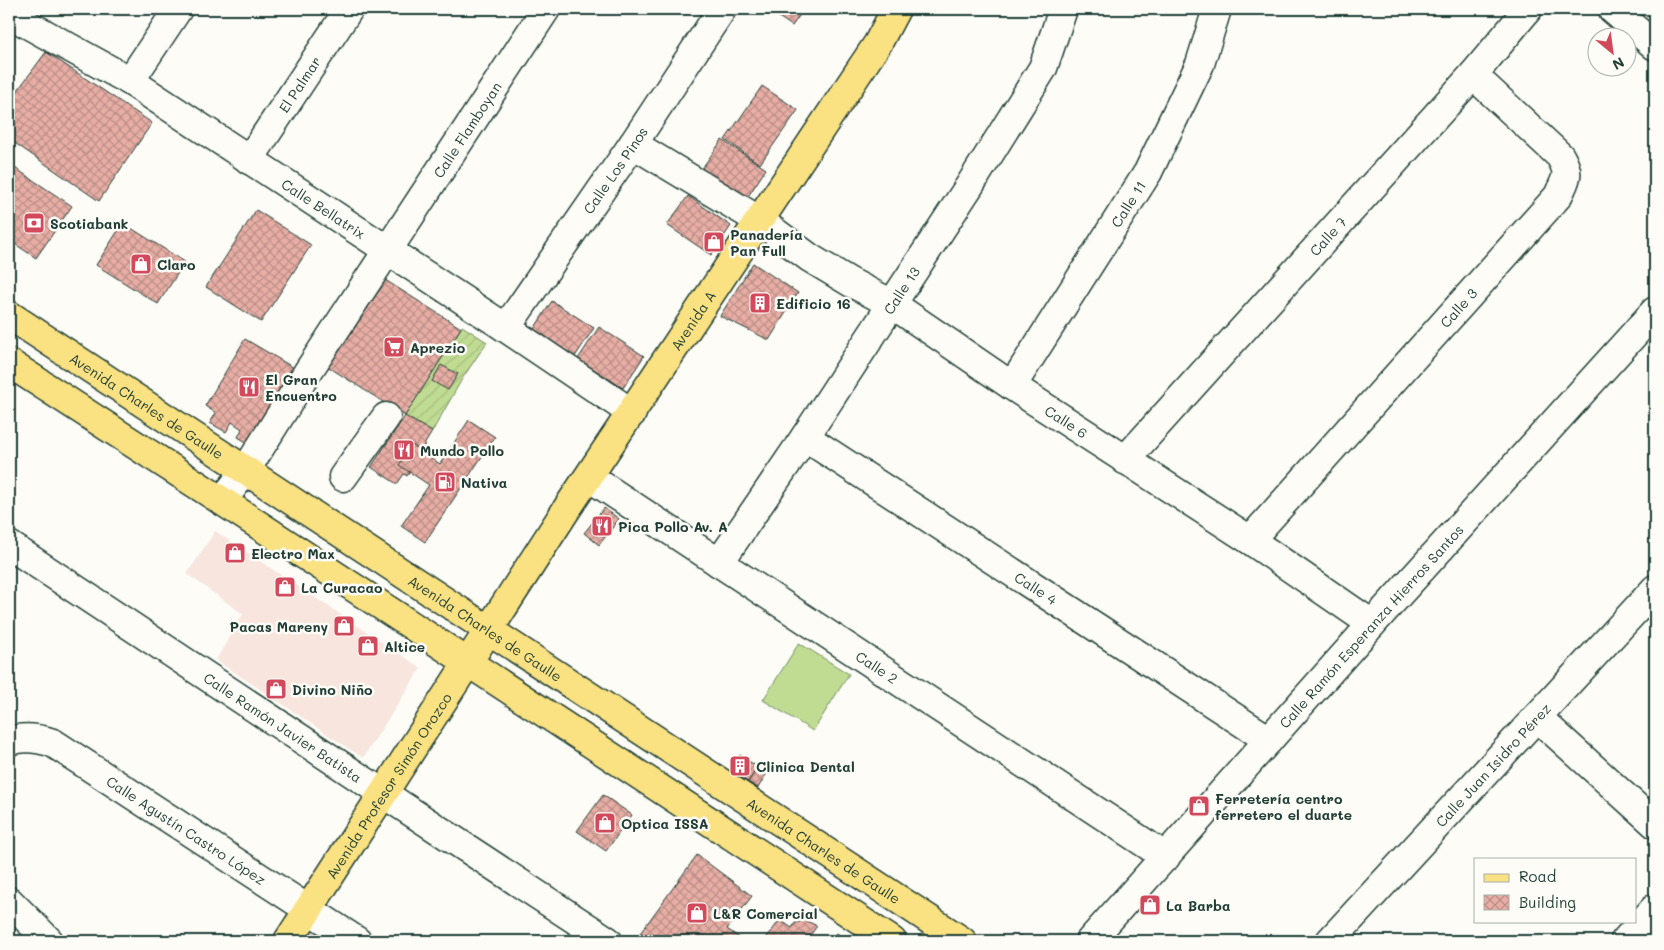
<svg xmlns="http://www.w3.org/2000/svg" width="1664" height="950" viewBox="0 0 1664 950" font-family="Mali,sans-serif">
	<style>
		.built { fill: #f7e5de }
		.garden { fill: url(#garden-furrows); stroke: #708c63 }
		.pitch { fill: #c0db92; stroke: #708c63 }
		.building { fill: url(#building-cross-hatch); stroke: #1f3d34 }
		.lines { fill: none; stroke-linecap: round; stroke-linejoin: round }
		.minor-casing { stroke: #1f3d34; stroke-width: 31 }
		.major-casing { stroke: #1f3d34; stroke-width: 31 }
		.minor { stroke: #fdfcf7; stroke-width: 28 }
		.major { stroke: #fae181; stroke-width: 28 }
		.labels { text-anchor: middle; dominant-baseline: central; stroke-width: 5; stroke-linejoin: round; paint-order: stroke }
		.street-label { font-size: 14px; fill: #1f3d34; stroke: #fdfcf7 }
		.poi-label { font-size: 14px; font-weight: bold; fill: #1f3d34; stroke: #fdfcf7; text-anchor: start }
	</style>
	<defs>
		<pattern id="garden-furrows" width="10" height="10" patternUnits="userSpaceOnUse" patternTransform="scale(1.25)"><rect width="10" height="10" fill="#c0db92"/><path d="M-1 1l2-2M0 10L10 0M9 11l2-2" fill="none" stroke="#a5bd7e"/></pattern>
		<pattern id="building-cross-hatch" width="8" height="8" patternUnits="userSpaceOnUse" patternTransform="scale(1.25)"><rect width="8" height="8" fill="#e8aea5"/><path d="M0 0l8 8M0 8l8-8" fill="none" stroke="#bb8f87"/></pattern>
	</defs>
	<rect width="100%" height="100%" fill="#fdfcf7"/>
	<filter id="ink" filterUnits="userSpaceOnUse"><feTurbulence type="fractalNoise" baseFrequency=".02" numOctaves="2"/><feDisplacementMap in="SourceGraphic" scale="10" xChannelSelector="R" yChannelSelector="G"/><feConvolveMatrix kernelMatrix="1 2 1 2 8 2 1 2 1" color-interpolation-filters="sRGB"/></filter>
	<g filter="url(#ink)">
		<polygon class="built" points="215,531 421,668 363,758 216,660 243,614 187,574"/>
		<polygon class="garden" points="462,326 487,342 462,379 432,432 405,416"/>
		<polygon class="pitch" points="799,643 849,674 813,731 763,700"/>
		<g class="building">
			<polygon points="767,9 804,9 792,26"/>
			<polygon points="46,52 152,123 99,201 9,139 9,102"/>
			<polygon points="762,86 798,110 760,164 725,140"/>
			<polygon points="722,140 766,169 745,201 700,171"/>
			<polygon points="9,164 72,206 36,258 9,240"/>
			<polygon points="688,196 731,226 711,255 667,225"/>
			<polygon points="256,210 311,245 261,322 206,287"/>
			<polygon points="123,223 185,262 158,304 96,265"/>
			<polygon points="753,263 798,293 769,340 720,316"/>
			<polygon points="382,278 461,328 405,416 327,366"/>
			<polygon points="552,301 594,328 574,358 532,332"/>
			<polygon points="599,327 644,356 623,388 578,359"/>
			<polygon points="245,339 294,368 248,443 238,437 242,429 232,422 226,432 210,423 216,413 205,406"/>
			<polygon points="441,365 458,374 448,390 432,381"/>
			<polygon points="405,416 432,432 424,445 425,451 407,476 404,474 397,484 371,467"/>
			<polygon points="469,420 495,437 425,542 401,526 429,485 399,465 412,445 440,464"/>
			<polygon points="604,508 619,519 599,545 584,533"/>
			<polygon points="740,755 750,762 740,777 730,771"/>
			<polygon points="750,762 758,767 748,782 740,777"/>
			<polygon points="758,767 767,773 758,788 748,782"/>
			<polygon points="603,795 632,815 606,851 577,831"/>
			<polygon points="697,855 752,896 727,929 744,941 646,941 638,936"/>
			<polygon points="780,920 792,928 795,923 805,920 817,926 806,941 764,941"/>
			<polygon points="837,933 848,941 830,941"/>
			<polygon points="308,934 320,934 331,941 304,941"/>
			<polygon points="1020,935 1029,941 1031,938 1036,941 1016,941"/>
		</g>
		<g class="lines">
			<g class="minor-casing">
				<g id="minor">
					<polyline points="1612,9 1655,46"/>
					<path id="s1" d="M9 14 130 81 506 328 632 413"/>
					<polyline points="130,81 178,9"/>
					<path id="s2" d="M633 144 760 221 810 258 850 282 892 304 1012 386 1250 540 1372 624"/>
					<path id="s3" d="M249 160 349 9"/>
					<path id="s4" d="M506 328 633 144 722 9"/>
					<path id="s5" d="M1012 386 1148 172 1200 64 1217 9"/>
					<path id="s6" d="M805 437 1269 740"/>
					<path id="s7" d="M1125 460 1473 75 1528 9"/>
					<polyline points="343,477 386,417"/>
					<path id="s8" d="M589 477 1166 857"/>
					<path id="s9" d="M222 501 246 470 307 373 546 9"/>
					<path id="s10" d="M1250 540 1558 196C1566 178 1571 175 1560 156L1473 75"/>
					<path id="s11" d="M9 545 384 794 608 941"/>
					<path id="s12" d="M719 563 805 437 892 304 970 185 1043 68 1063 9"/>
					<polyline points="1537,717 1655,824"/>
					<path id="s13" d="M9 741C24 736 38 738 53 743L357 941"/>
					<polyline points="9,901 49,941"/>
					<path id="s14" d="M1090 941 1372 624 1655 311"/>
					<path id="s15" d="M1330 941 1655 589"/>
					<polyline points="1625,941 1655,908"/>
				</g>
			</g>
			<g class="major-casing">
				<g id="major">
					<path id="s16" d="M9 315 962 941"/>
					<polyline points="9,363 222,501 892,941"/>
					<path id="s17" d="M288 941 568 507 878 43 896 9"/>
				</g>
			</g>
			<use href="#minor" class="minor"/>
			<use href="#major" class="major"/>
		</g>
	</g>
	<defs>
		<g id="bank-square" transform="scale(1.125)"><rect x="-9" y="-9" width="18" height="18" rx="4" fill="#d1495b" stroke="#fdfcf7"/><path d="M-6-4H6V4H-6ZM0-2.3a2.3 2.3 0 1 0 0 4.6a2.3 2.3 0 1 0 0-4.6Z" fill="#fff"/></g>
		<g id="shop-square" transform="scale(1.125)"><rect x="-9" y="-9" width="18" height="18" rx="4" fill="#d1495b" stroke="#fdfcf7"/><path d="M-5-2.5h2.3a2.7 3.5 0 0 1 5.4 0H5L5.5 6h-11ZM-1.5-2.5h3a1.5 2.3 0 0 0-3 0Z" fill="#fff"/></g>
		<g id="building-square" transform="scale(1.125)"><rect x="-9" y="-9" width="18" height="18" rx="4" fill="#d1495b" stroke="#fdfcf7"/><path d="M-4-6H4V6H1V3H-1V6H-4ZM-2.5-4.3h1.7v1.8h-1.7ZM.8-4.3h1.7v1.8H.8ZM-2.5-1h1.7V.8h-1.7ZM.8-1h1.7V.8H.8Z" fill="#fff"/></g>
		<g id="supermarket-square" transform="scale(1.125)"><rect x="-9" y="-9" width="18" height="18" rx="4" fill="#d1495b" stroke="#fdfcf7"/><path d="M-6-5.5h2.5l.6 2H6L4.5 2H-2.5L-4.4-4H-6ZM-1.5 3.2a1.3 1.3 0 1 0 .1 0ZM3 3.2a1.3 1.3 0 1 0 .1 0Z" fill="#fff"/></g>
		<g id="restaurant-square" transform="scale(1.125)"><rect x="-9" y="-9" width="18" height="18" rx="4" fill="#d1495b" stroke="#fdfcf7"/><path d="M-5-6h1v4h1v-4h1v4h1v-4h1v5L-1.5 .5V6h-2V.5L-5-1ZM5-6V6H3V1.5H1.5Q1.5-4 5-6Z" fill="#fff"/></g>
		<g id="fuel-square" transform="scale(1.125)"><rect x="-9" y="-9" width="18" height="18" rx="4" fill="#d1495b" stroke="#fdfcf7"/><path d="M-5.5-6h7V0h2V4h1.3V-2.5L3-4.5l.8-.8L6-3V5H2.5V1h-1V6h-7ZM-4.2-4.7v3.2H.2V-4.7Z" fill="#fff"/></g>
	</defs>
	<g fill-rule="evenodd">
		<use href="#bank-square" x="34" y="223"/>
		<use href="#shop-square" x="714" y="242"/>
		<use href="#shop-square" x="141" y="264"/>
		<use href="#building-square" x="760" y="303"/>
		<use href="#supermarket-square" x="394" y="347"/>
		<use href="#restaurant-square" x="249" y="387"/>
		<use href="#restaurant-square" x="404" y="450"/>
		<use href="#fuel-square" x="445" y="482"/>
		<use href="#restaurant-square" x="602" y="526"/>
		<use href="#shop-square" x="235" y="553"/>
		<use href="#shop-square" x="285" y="587"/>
		<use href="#shop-square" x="344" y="626"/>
		<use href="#shop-square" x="368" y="646"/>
		<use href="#shop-square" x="276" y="689"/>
		<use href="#building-square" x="740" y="766"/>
		<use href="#shop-square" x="1199" y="806"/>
		<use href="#shop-square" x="605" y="823"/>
		<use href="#shop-square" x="1150" y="905"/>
		<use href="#shop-square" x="697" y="913"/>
	</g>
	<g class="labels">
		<g class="street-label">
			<text stroke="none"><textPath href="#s3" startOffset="91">El Palmar</textPath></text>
			<text stroke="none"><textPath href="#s9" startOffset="445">Calle Flamboyan</textPath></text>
			<text stroke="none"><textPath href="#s4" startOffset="192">Calle Los Pinos</textPath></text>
			<text stroke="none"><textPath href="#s5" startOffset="216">Calle 11</textPath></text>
			<text stroke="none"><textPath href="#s1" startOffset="370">Calle Bellatrix</textPath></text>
			<text stroke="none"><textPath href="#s7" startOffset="302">Calle 7</textPath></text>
			<text stroke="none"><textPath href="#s12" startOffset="328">Calle 13</textPath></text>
			<text stroke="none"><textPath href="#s10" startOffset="312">Calle 3</textPath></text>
			<text stroke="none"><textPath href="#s17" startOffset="741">Avenida A</textPath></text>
			<text stroke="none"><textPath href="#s16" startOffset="165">Avenida Charles de Gaulle</textPath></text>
			<text stroke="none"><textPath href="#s2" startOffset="515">Calle 6</textPath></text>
			<text stroke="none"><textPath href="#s6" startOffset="276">Calle 4</textPath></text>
			<text stroke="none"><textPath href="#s14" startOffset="422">Calle Ramón Esperanza Hierros Santos</textPath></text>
			<text stroke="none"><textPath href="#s16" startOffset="570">Avenida Charles de Gaulle</textPath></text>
			<text stroke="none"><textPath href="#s8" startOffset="345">Calle 2</textPath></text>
			<text stroke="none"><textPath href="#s11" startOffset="329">Calle Ramón Javier Batista</textPath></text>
			<text stroke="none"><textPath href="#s15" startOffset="240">Calle Juan Isidro Pérez</textPath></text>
			<text stroke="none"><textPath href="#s17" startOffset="185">Avenida Profesor Simón Orozco</textPath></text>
			<text stroke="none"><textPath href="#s13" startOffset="204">Calle Agustín Castro López</textPath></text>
			<text stroke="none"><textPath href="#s16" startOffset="975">Avenida Charles de Gaulle</textPath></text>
		</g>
		<g class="poi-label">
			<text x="50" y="223">Scotiabank</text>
			<text x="730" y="234">Panadería<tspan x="730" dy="16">Pan Full</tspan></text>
			<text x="157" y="264">Claro</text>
			<text x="776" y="303">Edificio 16</text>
			<text x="410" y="347">Aprezio</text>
			<text x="265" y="379">El Gran<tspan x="265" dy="16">Encuentro</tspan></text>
			<text x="420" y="450">Mundo Pollo</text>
			<text x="461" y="482">Nativa</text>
			<text x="618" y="526">Pica Pollo Av. A</text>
			<text x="251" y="553">Electro Max</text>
			<text x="301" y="587">La Curacao</text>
			<text x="328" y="626" text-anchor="end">Pacas Mareny</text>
			<text x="384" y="646">Altice</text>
			<text x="292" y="689">Divino Niño</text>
			<text x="756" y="766">Clinica Dental</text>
			<text x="1215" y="798">Ferretería centro<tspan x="1215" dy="16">ferretero el duarte</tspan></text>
			<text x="621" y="823">Optica ISSA</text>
			<text x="1166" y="905">La Barba</text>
			<text x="713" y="913">L&amp;R Comercial</text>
		</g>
	</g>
	<rect width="1664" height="950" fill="none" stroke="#fdfcf7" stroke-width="30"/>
	<rect x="15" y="15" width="1634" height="920" fill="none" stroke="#1f3d34" stroke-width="2" filter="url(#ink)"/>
	<rect x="1474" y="858" width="162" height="65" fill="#fdfcf7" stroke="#a4b0a9"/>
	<rect x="1484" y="874" width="25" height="8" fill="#fae181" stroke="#a4b0a9"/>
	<text x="1519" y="882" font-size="15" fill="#1f3d34">Road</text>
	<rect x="1484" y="895" width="25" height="15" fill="url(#building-cross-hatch)" stroke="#a4b0a9"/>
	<text x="1519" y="908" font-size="15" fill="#1f3d34">Building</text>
	<g transform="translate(1612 52) rotate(151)"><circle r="24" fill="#fdfcf7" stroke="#a4b0a9"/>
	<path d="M0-4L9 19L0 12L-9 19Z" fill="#d1495b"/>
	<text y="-8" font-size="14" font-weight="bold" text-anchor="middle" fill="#1f3d34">N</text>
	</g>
</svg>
